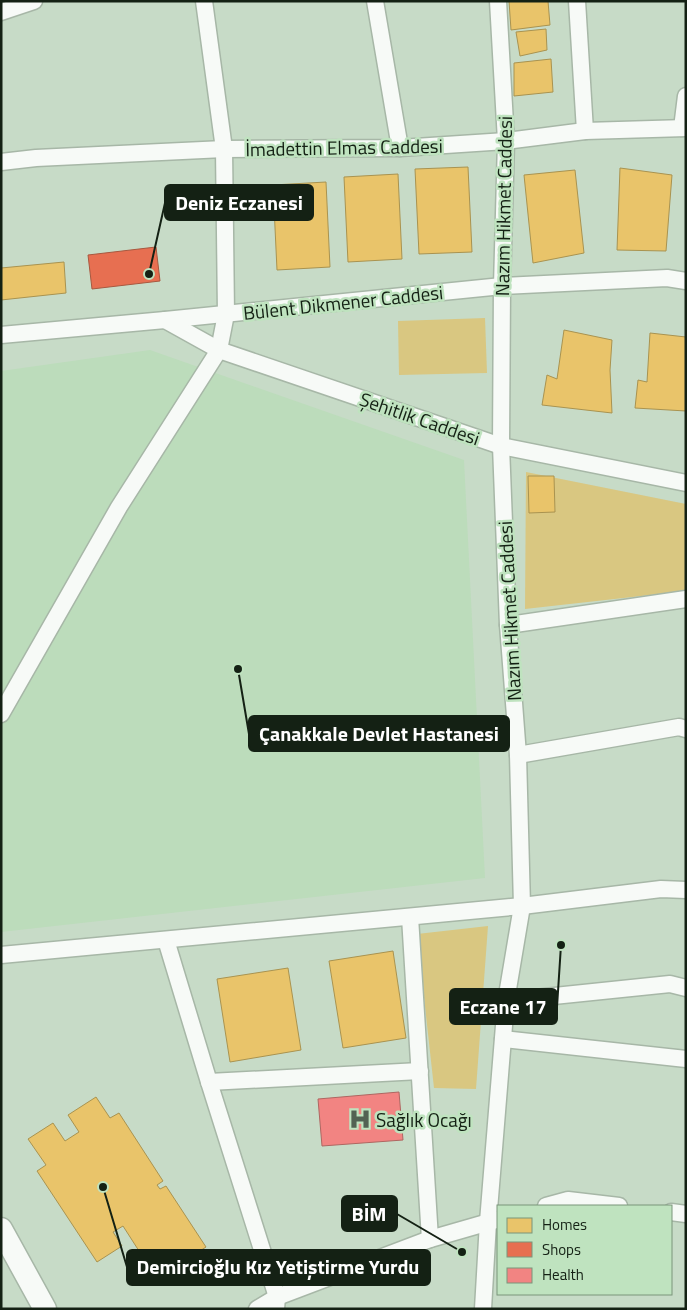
<svg xmlns="http://www.w3.org/2000/svg" width="687" height="1310" viewBox="0 0 687 1310" font-family="'Titillium Web',sans-serif">
	<style>
		.built { fill: #bcdcbb }
		.green { fill: #d9c781 }
		.homes { fill: #e9c46a; stroke: #a99350 }
		.shops { fill: #e76f51; stroke: #a8583f }
		.health { fill: #f28482; stroke: #af6661 }
		.lines { fill: none; stroke-linecap: round; stroke-linejoin: round }
		.street-casing { stroke: #a7b7a7; stroke-width: 19 }
		.secondary-casing { stroke: #a7b7a7; stroke-width: 25 }
		.street { stroke: #f7faf7; stroke-width: 16 }
		.secondary { stroke: #f7faf7; stroke-width: 22 }
		.labels { text-anchor: middle; dominant-baseline: central; stroke-width: 5; stroke-linejoin: round; paint-order: stroke }
		.street-label { font-size: 19px; fill: #142114; stroke: #bfe3bf }
		.poi-label { font-size: 19px; fill: #142114; stroke: #bfe3bf; text-anchor: start }
		.leader { fill: none; stroke: #142114; stroke-width: 2 }
		.callout-dot { fill: #142114; stroke: #bfe3bf; stroke-width: 2 }
		.callout { fill: #142114; stroke: #142114; stroke-width: 2 }
		.callout-label { font-size: 20px; text-anchor: middle; font-weight: bold; fill: #fff }
	</style>
	<rect width="100%" height="100%" fill="#c7dbc7"/>
	<polygon class="built" points="150,350 464,460 485,878 1,932 1,371"/>
	<g class="green">
		<polygon points="485,318 487,373 399,375 398,321"/>
		<polygon points="526,472 686,504 686,591 525,609"/>
		<polygon points="488,926 476,1089 434,1088 417,934"/>
	</g>
	<g class="homes">
		<polygon points="509,1 548,1 550,25 511,30"/>
		<polygon points="546,29 547,50 520,56 516,32"/>
		<polygon points="551,59 553,92 514,96 514,63"/>
		<polygon points="468,167 472,252 419,254 415,169"/>
		<polygon points="620,168 672,175 666,251 617,250"/>
		<polygon points="575,170 584,253 533,263 524,175"/>
		<polygon points="398,174 402,259 348,262 344,177"/>
		<polygon points="326,182 330,267 277,270 273,185"/>
		<polygon points="64,262 66,293 1,300 1,268"/>
		<polygon points="564,330 612,340 610,370 612,413 542,405 547,375 557,379"/>
		<polygon points="650,333 686,337 686,411 635,408 638,380 647,382"/>
		<polygon points="528,476 554,476 555,512 529,513"/>
		<polygon points="393,951 406,1038 343,1048 329,961"/>
		<polygon points="288,968 301,1050 230,1062 217,979"/>
		<polygon points="96,1097 110,1118 119,1113 163,1181 157,1185 160,1189 166,1186 206,1247 157,1279 123,1226 113,1232 122,1246 97,1262 37,1171 46,1165 28,1139 53,1123 65,1141 79,1132 68,1115"/>
	</g>
	<polygon class="shops" points="156,247 160,281 92,289 88,255"/>
	<polygon class="health" points="399,1092 403,1140 322,1146 318,1099"/>
	<g class="lines">
		<g class="street-casing">
			<g id="street">
				<polyline points="375,1 400,148"/>
				<polyline points="577,1 585,131"/>
				<polyline points="1,12 34,1"/>
				<polyline points="682,128 686,96"/>
				<polyline points="1,162 36,158 224,149 400,148 506,141 585,131 686,128"/>
				<polyline points="165,320 219,350 501,446 686,483"/>
				<polyline points="1,335 165,320 502,286 667,278 686,281"/>
				<polyline points="508,625 686,599"/>
				<polyline points="1,714 119,507 219,350 226,314 224,149 204,1"/>
				<polyline points="518,755 679,727 686,729"/>
				<polyline points="410,917 430,1239"/>
				<polyline points="166,940 209,1082 277,1297 276,1309"/>
				<polyline points="1,955 522,906 661,889 686,890"/>
				<polyline points="506,1001 670,984 686,988"/>
				<polyline points="503,1039 686,1059"/>
				<polyline points="209,1082 420,1071"/>
				<polyline points="546,1206 568,1200 619,1206"/>
				<polyline points="671,1212 686,1214"/>
				<polyline points="257,1309 277,1297 430,1239 496,1220"/>
				<polyline points="483,1309 488,1222 506,1001 522,906 518,755 508,625 501,446 502,286 506,141 498,1"/>
			</g>
		</g>
		<g class="secondary-casing">
			<polyline id="secondary" points="1,1229 45,1309"/>
		</g>
		<use href="#street" class="street"/>
		<use href="#secondary" class="secondary"/>
	</g>
	<defs>
		<g id="hospital-bare" transform="scale(1.725)"><path d="M-5-5h3v3.5h4V-5h3V5h-3V1.5h-4V5h-3Z" fill="#536253" stroke="#bfe3bf" stroke-width="2.5" paint-order="stroke"/></g>
	</defs>
	<g fill-rule="evenodd">
		<use href="#hospital-bare" x="360" y="1119"/>
	</g>
	<g class="labels">
		<g class="street-label">
			<text transform="translate(344 147) rotate(-1)">İmadettin Elmas Caddesi</text>
			<text transform="translate(503 206) rotate(-89)">Nazım Hikmet Caddesi</text>
			<text transform="translate(343 302) rotate(-6)">Bülent Dikmener Caddesi</text>
			<text transform="translate(420 418) rotate(19)">Şehitlik Caddesi</text>
			<text transform="translate(509 611) rotate(-93)">Nazım Hikmet Caddesi</text>
		</g>
		<g class="poi-label">
			<text x="376" y="1119">Sağlık Ocağı</text>
		</g>
	</g>
	<path class="leader" d="M149 274L165 203M238 669L249 734M561 945L557 1007M462 1252L397 1214M103 1187L127 1267"/>
	<g class="callout-dot">
		<circle cx="149" cy="274" r="5"/>
		<circle cx="238" cy="669" r="5"/>
		<circle cx="561" cy="945" r="5"/>
		<circle cx="462" cy="1252" r="5"/>
		<circle cx="103" cy="1187" r="5"/>
	</g>
	<g class="callout">
		<rect x="165" y="185" width="148" height="35" rx="5"/>
		<rect x="249" y="716" width="260" height="35" rx="5"/>
		<rect x="450" y="989" width="107" height="35" rx="5"/>
		<rect x="342" y="1196" width="55" height="35" rx="5"/>
		<rect x="127" y="1250" width="303" height="35" rx="5"/>
	</g>
	<g class="callout-label">
		<text x="239" y="210">Deniz Eczanesi</text>
		<text x="379" y="741">Çanakkale Devlet Hastanesi</text>
		<text x="503" y="1014">Eczane 17</text>
		<text x="369" y="1221">BİM</text>
		<text x="278" y="1274">Demircioğlu Kız Yetiştirme Yurdu</text>
	</g>
	<rect width="687" height="1310" fill="none" stroke="#142114" stroke-width="5"/>
	<rect x="497" y="1205" width="175" height="90" fill="#bfe3bf" stroke="#7b957b"/>
	<rect x="507" y="1218" width="25" height="15" fill="#e9c46a" stroke="#7b957b"/>
	<text x="542" y="1230" font-size="15" fill="#142114">Homes</text>
	<rect x="507" y="1242" width="25" height="15" fill="#e76f51" stroke="#7b957b"/>
	<text x="542" y="1255" font-size="15" fill="#142114">Shops</text>
	<rect x="507" y="1268" width="25" height="15" fill="#f28482" stroke="#7b957b"/>
	<text x="542" y="1280" font-size="15" fill="#142114">Health</text>
</svg>
